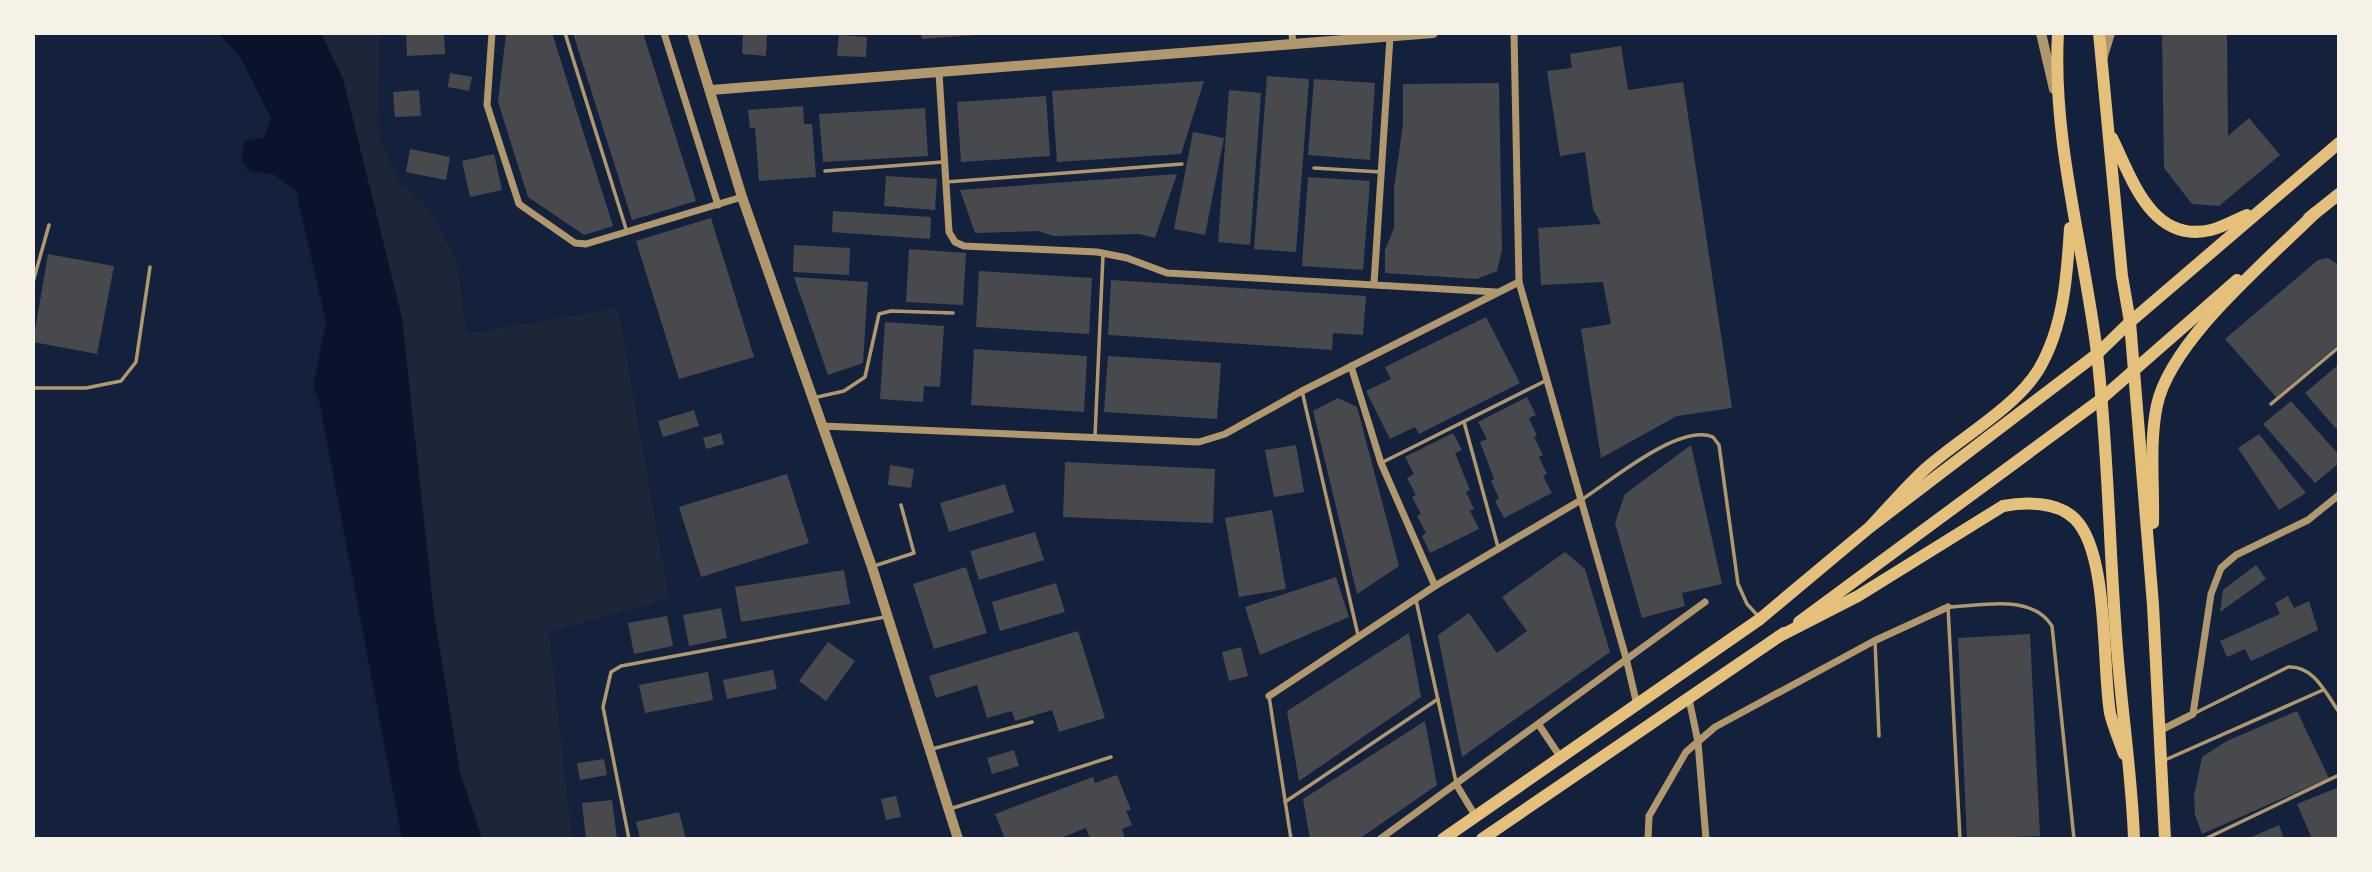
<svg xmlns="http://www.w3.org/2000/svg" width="2372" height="872" viewBox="0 0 2372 872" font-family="'Libre Baskerville',serif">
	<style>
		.green { fill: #1d2539 }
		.water { fill: #0b132b }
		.building { fill: #48494c }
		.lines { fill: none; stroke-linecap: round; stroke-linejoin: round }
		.service { stroke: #b1986c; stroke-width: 3.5 }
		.minor { stroke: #b1986c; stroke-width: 7 }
		.tertiary { stroke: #b1986c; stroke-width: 10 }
		.primary { stroke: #e5c07b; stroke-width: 12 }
		.trunk { stroke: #e5c07b; stroke-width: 12 }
	</style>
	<rect width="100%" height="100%" fill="#14213d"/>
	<polygon class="green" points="321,33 380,33 377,130 398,182 424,202 456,258 467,334 618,308 669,599 549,632 572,839 482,839 460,772 434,614 402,318 343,79"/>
	<polygon class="water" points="218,33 321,33 343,79 402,318 434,614 460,772 482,839 402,839 319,400 313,387 326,322 296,191 273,174 249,171 241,160 245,141 264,137 271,119 240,57"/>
	<g class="building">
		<polygon points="406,33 444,33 445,54 407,56"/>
		<polygon points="552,33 613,226 584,235 528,197 498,102 506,34"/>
		<polygon points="573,33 643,33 696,201 632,220"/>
		<polygon points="743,33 767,33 766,56 742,54"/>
		<polygon points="921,33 975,33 975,35 922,39"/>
		<polygon points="2162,33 2227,33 2228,136 2249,118 2280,155 2219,206 2192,204 2164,168"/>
		<polygon points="839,35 867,37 866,57 837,56"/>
		<polygon points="1621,46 1628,90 1683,82 1732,408 1677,416 1601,458 1581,329 1611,324 1603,282 1541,285 1538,228 1601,224 1593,209 1585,152 1560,156 1547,71 1572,68 1570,54"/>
		<polygon points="450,73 472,77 469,91 448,87"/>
		<polygon points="1267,76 1309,79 1296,252 1254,249"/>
		<polygon points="1314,79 1375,83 1370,160 1308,155"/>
		<polygon points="1204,81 1181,154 1057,162 1052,91"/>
		<polygon points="1499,83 1502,250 1497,271 1477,279 1385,273 1385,250 1394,228 1394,188 1403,124 1403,84"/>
		<polygon points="419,90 421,116 395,117 393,92"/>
		<polygon points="1229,90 1261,93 1250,245 1218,242"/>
		<polygon points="1046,96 1050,156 961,162 957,102"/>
		<polygon points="803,106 804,124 812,124 816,177 759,181 755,128 750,128 748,110"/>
		<polygon points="925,108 928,156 823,162 819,114"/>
		<polygon points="1193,132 1224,138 1205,235 1174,229"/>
		<polygon points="410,149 450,157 446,180 406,172"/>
		<polygon points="494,154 502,190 470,197 462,161"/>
		<polygon points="1177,174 1155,238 1139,234 1054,236 1038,231 975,233 960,190"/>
		<polygon points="886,176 937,179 935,210 884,206"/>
		<polygon points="1308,177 1370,181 1363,270 1302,266"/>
		<polygon points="833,211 931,217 930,239 832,232"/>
		<polygon points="711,218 754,357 679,379 636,241"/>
		<polygon points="794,245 850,248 849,275 793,272"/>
		<polygon points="909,249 966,253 963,305 906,302"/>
		<polygon points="48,254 114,266 97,354 33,342"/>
		<polygon points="2328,258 2339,265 2339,344 2276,397 2225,339 2318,260"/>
		<polygon points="979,271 1092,278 1089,334 976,327"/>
		<polygon points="794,277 868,282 863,363 828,375"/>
		<polygon points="1111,280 1366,296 1363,335 1333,333 1332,350 1108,335"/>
		<polygon points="1486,317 1520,383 1419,434 1415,427 1390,439 1366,391 1391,379 1385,367"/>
		<polygon points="885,322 944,326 940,387 924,386 923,402 880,399"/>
		<polygon points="974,349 1087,356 1084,412 971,405"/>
		<polygon points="1108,356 1221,363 1217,419 1104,412"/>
		<polygon points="2339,364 2339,432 2305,393"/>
		<polygon points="1527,397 1536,415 1529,418 1537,436 1534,437 1543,455 1539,457 1547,474 1543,476 1552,493 1504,518 1495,501 1499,498 1491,481 1494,479 1480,442 1487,439 1478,422"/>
		<polygon points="1338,398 1357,407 1399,566 1357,594 1313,411"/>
		<polygon points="2291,401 2339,455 2339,463 2315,483 2263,424"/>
		<polygon points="694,410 699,426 663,437 658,421"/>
		<polygon points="721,433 724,444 706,449 703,438"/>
		<polygon points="1453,433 1462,450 1455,453 1470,490 1466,492 1474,509 1470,511 1479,529 1430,553 1422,536 1426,533 1417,516 1421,514 1412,497 1416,495 1407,478 1414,474 1405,457"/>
		<polygon points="2259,434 2306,493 2279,510 2238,448"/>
		<polygon points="1296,445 1304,492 1274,497 1265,450"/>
		<polygon points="1691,445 1722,584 1682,593 1685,606 1642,618 1615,523 1625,494"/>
		<polygon points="1065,462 1215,469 1213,523 1063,517"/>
		<polygon points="890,465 914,469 911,488 888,485"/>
		<polygon points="787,474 809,543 701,577 679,507"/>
		<polygon points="1005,484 1014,512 949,532 940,503"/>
		<polygon points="1272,510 1286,589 1239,597 1225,518"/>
		<polygon points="1035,532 1044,560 979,580 970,551"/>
		<polygon points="1565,552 1585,569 1610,652 1462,757 1438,635 1469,613 1497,653 1527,631 1502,597"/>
		<polygon points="2256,565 2266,579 2220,612 2223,590"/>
		<polygon points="966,567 987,633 934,649 913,584"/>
		<polygon points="844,570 850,604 741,622 735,587"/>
		<polygon points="1336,577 1349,617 1260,655 1245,607"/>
		<polygon points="1056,583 1065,612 1000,631 992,602"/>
		<polygon points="2288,596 2294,608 2309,601 2318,630 2251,661 2245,649 2227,657 2220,641 2280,614 2275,603"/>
		<polygon points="721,608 727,638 689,646 683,615"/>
		<polygon points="667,616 673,646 634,654 628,623"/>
		<polygon points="1078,631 1105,718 1059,732 1052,710 1015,721 1012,711 987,718 977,685 936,698 929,676"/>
		<polygon points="1409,633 1421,697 1299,781 1287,711"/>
		<polygon points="2030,634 2040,836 1967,839 1958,638"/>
		<polygon points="828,642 855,661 826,701 799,681"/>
		<polygon points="1241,647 1248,676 1229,681 1222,652"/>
		<polygon points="773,670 777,689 727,699 723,680"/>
		<polygon points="708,672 713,700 645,713 639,685"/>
		<polygon points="2297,711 2329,778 2202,834 2195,815 2194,796 2202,757 2227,741"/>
		<polygon points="1425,721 1437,785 1359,839 1310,839 1303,799"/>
		<polygon points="1014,750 1019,766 992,774 987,758"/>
		<polygon points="604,759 607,775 580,780 577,763"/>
		<polygon points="1117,775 1131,810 1126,811 1132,825 1122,829 1125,839 1090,839 1086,828 1058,839 1005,839 995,814 1093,777 1095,783"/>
		<polygon points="2339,787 2339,839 2312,839 2297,804"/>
		<polygon points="896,796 901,817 886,820 881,799"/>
		<polygon points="612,800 617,839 586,839 582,803"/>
		<polygon points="679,812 686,839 640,839 636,822"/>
		<polygon points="2279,825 2284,839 2247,839"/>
	</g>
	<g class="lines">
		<g class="service">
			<polyline points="565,33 627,232"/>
			<polyline points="1314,168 1381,172"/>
			<polyline points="825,171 943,162"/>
			<polyline points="946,182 1182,164"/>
			<polyline points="33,282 49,225"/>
			<polyline points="33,388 86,388 121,381 136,362 150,267"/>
			<polyline points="1302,391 1358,635"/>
			<polyline points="813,398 844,391 865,377 879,314 891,311 953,313"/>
			<polyline points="2271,404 2339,347"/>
			<polyline points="1464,422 1498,547"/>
			<polyline points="1095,436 1103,255"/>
			<polyline points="1383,462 1545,381"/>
			<path d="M1581 500C1611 481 1679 423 1713 437L1719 445 1738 584 1747 604 1759 617"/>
			<polyline points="874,566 914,553 901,505"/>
			<polyline points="1416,600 1456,782"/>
			<polyline points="1875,641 1879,736"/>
			<polyline points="1269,696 1291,839"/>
			<path d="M2195 713 2288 667C2314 665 2326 694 2339 712"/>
			<polyline points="932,749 1032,722"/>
			<polyline points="2165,760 2323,690"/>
			<polyline points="1285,802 1438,699"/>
			<polyline points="950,809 1111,757"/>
			<polyline points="629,839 603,707 611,672 621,666 885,617"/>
			<path d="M1960 839 1948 607C1982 606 2031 593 2052 626L2074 839"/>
			<polyline points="2205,839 2339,775"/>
		</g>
		<g class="minor">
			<polyline points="492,33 487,105 519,204 575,243 586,244 742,197"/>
			<polyline points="664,33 718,205"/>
			<polyline points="1292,33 1293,45"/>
			<polyline points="1514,33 1519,282 1626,658 1637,705"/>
			<polyline points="939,73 949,232 955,242 964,246 1097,252 1127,258 1167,273 1496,292"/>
			<polyline points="1374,284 1390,37"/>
			<polyline points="1351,366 1381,463 1435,586"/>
			<polyline points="822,426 1199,442 1225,434 1302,391 1519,282"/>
			<polyline points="1269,696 1435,586 1581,500"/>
			<polyline points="1689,699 1698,742 1706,839"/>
			<polyline points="1539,725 1561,758"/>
			<polyline points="2161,730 2193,714 2211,594 2221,568 2236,555 2308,520 2339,495"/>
			<polyline points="1456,784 1476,817"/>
			<polyline points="1380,839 1705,602"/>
			<polyline points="1648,839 1649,816 1686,752 1715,727 1874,641 1948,607"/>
		</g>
		<g class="tertiary">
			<polyline points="692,33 742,197 872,567 958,839"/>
			<polyline points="2041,33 2054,89"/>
			<polyline points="2103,56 2110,33"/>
			<polyline points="711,90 1433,33"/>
		</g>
		<g class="primary">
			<polyline points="1799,622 2100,400"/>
			<polyline points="1443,839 1760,619 1870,527 2097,354 2130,322"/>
			<polyline points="1482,839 1784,633"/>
		</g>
		<g class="trunk">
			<path d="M2058 33C2052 141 2084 247 2097 353 2109 455 2109 558 2118 660 2123 720 2132 779 2134 839"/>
			<polyline points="2099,33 2122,276 2130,322 2153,605 2165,839"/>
			<path d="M2112 138C2132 179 2152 244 2211 230 2223 227 2235 220 2247 215"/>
			<polyline points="2309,218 2339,194"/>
			<polyline points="2130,322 2339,143"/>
			<polyline points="2100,400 2237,280"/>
			<path d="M2153 523C2154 485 2149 443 2157 405 2171 340 2267 261 2315 213"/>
			<path d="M1870 527C1887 509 1904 489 1922 472 1956 440 2015 409 2039 369 2064 326 2067 276 2070 228"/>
			<path d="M1778 637 1858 596 2003 506C2025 502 2057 501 2075 519 2109 553 2102 664 2110 713 2113 726 2119 740 2124 754"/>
		</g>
	</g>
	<rect width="2372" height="872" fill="none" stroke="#f6f1e7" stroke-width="70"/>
</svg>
